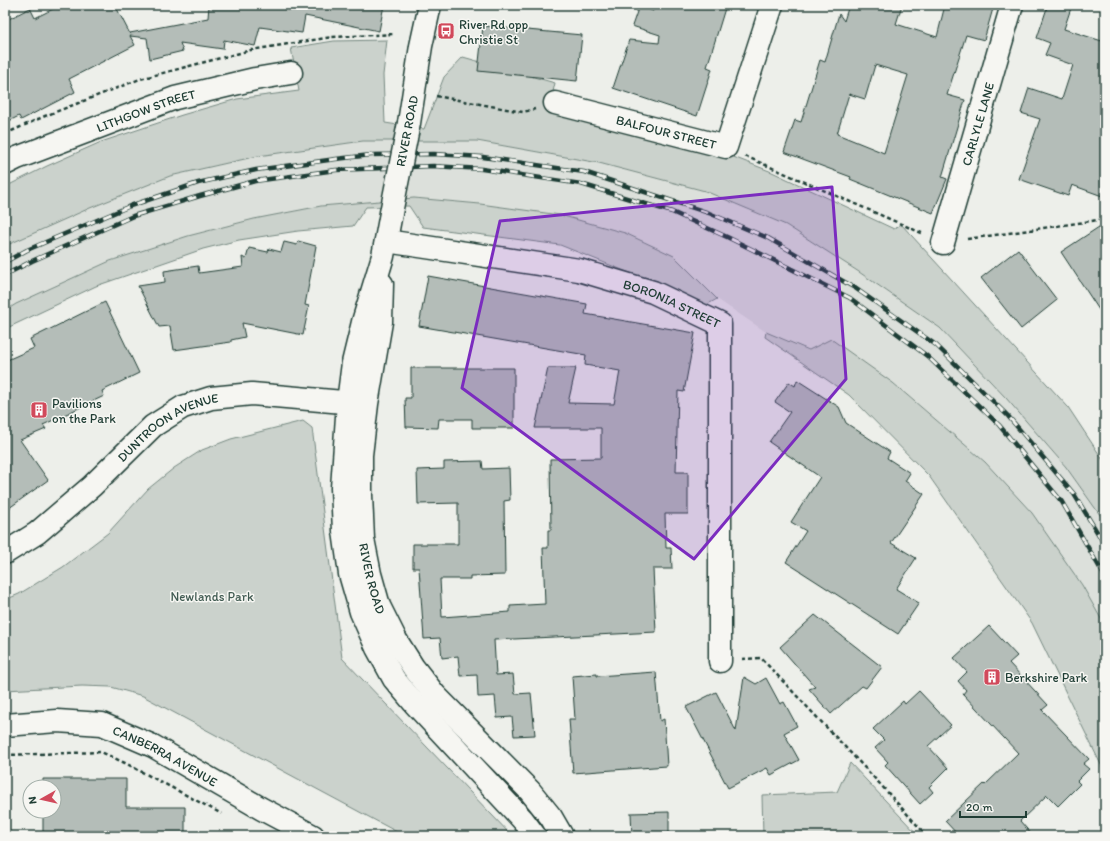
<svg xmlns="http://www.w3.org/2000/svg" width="1110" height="841" viewBox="0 0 1110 841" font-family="Itim,sans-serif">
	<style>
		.built { fill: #dce0db }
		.green { fill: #cbd2cc; stroke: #758880 }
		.building { fill: #b4bdb8; stroke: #1f3d34; fill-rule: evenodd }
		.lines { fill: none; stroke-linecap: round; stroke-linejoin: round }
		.street-casing { stroke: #1f3d34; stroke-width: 25 }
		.secondary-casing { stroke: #1f3d34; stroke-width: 25 }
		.path { stroke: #1f3d34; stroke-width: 2.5; stroke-dasharray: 4 3; stroke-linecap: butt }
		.street { stroke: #f6f6f2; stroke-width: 22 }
		.secondary { stroke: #f6f6f2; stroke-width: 22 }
		.rail-casing { stroke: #1f3d34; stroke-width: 4.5 }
		.rail { stroke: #f6f6f2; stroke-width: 3; stroke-dasharray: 9; stroke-linecap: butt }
		.secondary-bridge-casing { stroke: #1f3d34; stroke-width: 25; stroke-linecap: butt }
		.secondary-bridge { stroke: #f6f6f2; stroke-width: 22 }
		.marked { fill: #7b2cbf; fill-opacity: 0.2; stroke: #7b2cbf; stroke-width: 3; stroke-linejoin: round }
		.labels { text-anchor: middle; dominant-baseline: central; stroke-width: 3; stroke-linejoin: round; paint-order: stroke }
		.poi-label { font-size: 13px; fill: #1f3d34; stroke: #f6f6f2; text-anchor: start }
		.street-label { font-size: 13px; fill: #1f3d34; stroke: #f6f6f2 }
		.park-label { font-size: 13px; fill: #415b52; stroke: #f6f6f2 }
	</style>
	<rect width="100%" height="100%" fill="#edefea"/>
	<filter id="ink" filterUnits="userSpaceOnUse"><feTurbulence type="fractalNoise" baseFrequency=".025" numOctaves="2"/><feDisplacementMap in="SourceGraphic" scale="8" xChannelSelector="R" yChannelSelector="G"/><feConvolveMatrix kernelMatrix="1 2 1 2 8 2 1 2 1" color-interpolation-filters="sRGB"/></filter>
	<g filter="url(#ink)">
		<polygon class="built" points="363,141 477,141 599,163 705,191 786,225 859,272 940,328 1006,398 1066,467 1105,522 1105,626 1082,585 1032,513 985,462 893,383 766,332 717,299 674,256 625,233 560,215 480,204 414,198 321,206 254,219 188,236 110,261 16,304 5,311 5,246 90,208 170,176 258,156"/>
		<g class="green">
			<polygon points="387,40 383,75 385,123 424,129 444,77 463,57 555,83 549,109 705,146 772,172 894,229 901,224 1068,407 1105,463 1105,522 1066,467 1006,398 940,328 859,272 786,225 705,191 599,163 477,141 363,141 258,156 170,176 90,208 5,246 5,187 47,166 101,142 182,115 237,99 299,91 291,48 334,41"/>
			<polygon points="414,198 480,204 560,215 625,233 674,256 717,299 701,308 635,275 560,245 423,227 409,206 366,207 353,226 298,231 239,240 203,249 96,286 5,329 5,311 16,304 110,261 188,236 254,219 321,206"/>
			<polygon points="766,332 809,350 831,339 893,383 985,462 1032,513 1082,585 1105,626 1105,773 1032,623 929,476 849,395 765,337"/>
			<polygon points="303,421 312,428 342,658 512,836 402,836 397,832 143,696 111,687 82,686 5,690 5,600 19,594 63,567 108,533 148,489 174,468 202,450 231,439"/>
			<polygon points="850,763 919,836 763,836 762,795 837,792"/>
		</g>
		<g class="building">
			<polygon points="61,5 115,5 130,34 130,33 208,18 209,5 384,5 379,31 305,16 302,33 260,27 255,46 224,40 223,49 180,43 183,51 150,59 147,38 130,36 135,45 69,79 75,92 21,120 19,116 5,123 5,21 30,8 35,18"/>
			<polygon points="654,5 726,5 707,67 712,69 697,116 613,88 629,40 659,43 660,35 632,26 639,6 653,11"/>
			<path d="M849 5H902L896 24 937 37 945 5H994L984 40 966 35 947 95 965 100 942 177 947 179 933 213 850 179 851 177 784 152 795 120 801 122 820 60 825 62 839 14 844 21ZM875 65 908 75 884 153 837 134 849 94 865 99Z"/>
			<polygon points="1048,5 1062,5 1071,8 1064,29 1105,42 1105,197 1072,185 1068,196 1019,179 1040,119 1021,113 1029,88 1062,99 1073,65 1045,55 1050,43 1037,38"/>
			<polygon points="483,26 582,35 577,81 478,71"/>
			<polygon points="1105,223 1105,319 1061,252"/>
			<polygon points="298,241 316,246 305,305 309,306 303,335 242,323 245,337 231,340 231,342 174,350 170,326 159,327 138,286 165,282 164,271 198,266 199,273 243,267 242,257 246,259 249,248 268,252 269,249 281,252 284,242 297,245"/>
			<polygon points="1018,249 1057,300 1021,329 981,278"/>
			<polygon points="428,276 587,304 585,314 695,333 684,392 678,391 676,472 688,472 688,514 665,514 666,548 671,548 672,569 653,569 656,632 494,640 496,675 513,674 515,694 531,693 535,735 514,736 512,717 497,718 495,696 478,697 477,675 460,676 458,656 442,658 440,638 424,639 419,568 413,568 413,544 458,544 458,503 418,504 417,470 444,469 444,462 482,461 483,469 509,468 510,500 504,501 505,575 470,576 470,579 440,579 442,617 510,612 510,606 545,604 543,548 548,548 548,530 551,530 550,459 601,458 601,428 535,428 548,368 576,368 568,403 614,404 620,371 585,365 586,355 419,326"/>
			<polygon points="105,302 139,373 102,391 104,396 43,425 46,429 20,440 48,480 5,511 5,361 34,348 30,339"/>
			<polygon points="411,368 514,368 514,428 472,428 472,419 439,419 438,428 406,427 405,398 411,398"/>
			<polygon points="797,380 839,407 846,423 890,452 887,458 910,473 905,481 924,494 891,543 916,558 896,589 919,603 898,634 786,562 806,531 791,522 820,477 769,442 790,412 775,402 789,382 795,386"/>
			<polygon points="815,615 882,667 866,688 862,686 831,714 809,689 815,687 780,647"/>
			<polygon points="989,626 1017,656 1009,663 1048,705 1042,710 1089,759 1083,764 1089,769 1077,781 1080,784 1058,806 1047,795 1020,821 1033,836 959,836 945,821 984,784 985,785 1018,753 963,694 966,690 958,681 967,672 954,658"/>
			<polygon points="656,672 660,721 664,719 667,766 573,773 569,719 575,719 572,676 597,674 597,676"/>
			<polygon points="744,677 756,684 766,678 780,704 784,702 797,726 784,733 799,760 771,775 767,768 728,788 686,707 716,692 736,731"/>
			<polygon points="919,691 951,725 928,746 948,768 929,787 933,792 920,804 885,765 888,762 875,748 884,740 873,729 903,701 905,704"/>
			<polygon points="43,779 126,779 126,807 185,807 185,836 43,836 43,811 54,811 54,787 43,787"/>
			<polygon points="669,812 669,836 632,836 631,813"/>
		</g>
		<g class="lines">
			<g class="street-casing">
				<g id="street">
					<path id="s1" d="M555 103 726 147 772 5"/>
					<path id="s2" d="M5 164 17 158 175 98 255 79 291 73"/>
					<path id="s3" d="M386 241 579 270 653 292 720 324V661"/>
					<path id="s4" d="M943 243 1012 5"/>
					<path id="s5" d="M5 553 37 533 92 486 153 426 183 407 211 398 252 394 366 404"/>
					<path id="s6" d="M5 725 57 721 102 724 153 746 262 809 313 836"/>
				</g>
			</g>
			<g class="secondary-casing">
				<g id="secondary">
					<polyline points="409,123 421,46 430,5"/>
					<polyline points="391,213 383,256 363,322 353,363 348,402 342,488 344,531 350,574 361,612 377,648 394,679 415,704 523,820 535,836"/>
					<path id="s7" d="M382 284 381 322 367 404 361 455V495L363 539 370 574 379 606 396 640 413 667 435 695 530 791 551 817 562 836"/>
				</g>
			</g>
			<g class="path">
				<polyline points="436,96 523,112 535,109"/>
				<polyline points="5,134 45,116 140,79 251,50 332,37 395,34"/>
				<polyline points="745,156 924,234"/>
				<polyline points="967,239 1105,219"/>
				<polyline points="742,659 761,658 880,784 927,836"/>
				<polyline points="5,755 101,752 125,763 222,814"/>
			</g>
			<use href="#street" class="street"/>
			<use href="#secondary" class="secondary"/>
			<g class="rail-casing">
				<g id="rail">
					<polyline points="5,262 27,250 130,206 198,183 256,170 336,159 371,155 434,154 483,157 584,172 709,213 768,238 855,288 936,345 1008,416 1074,494 1105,545"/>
					<polyline points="5,275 32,261 133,216 200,196 255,181 336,170 433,166 482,169 581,184 672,212 727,237 850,298 927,356 999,425 1062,502 1105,577"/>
				</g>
			</g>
			<use href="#rail" class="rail"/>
			<g class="secondary-bridge-casing">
				<polyline id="secondary-bridge" points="391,213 409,123"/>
			</g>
			<use href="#secondary-bridge" class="secondary-bridge"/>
		</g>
	</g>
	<path class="marked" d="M832 187 846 379 694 559 462 388 500 221Z"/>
	<defs>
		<g id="bus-square" transform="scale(0.9)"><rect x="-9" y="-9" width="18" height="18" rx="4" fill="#d1495b" stroke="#f6f6f2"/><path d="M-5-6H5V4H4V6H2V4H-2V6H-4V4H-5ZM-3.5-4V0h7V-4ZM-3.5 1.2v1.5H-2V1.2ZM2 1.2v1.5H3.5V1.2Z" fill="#fff"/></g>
		<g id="building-square" transform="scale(0.9)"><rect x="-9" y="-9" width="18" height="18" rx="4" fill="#d1495b" stroke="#f6f6f2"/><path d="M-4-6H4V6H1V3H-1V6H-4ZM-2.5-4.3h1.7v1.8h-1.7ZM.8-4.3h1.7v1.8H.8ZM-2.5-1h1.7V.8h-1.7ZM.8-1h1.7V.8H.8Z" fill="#fff"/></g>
	</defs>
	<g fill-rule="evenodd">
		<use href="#bus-square" x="446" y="31"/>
		<use href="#building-square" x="39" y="410"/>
		<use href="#building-square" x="992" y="677"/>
	</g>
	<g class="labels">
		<g class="poi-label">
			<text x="459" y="24">River Rd opp<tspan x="459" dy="15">Christie St</tspan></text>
			<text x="52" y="403">Pavilions<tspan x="52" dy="15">on the Park</tspan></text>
			<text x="1005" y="677">Berkshire Park</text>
		</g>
		<g class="street-label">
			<text stroke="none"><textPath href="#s2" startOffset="151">LITHGOW STREET</textPath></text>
			<text stroke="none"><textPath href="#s4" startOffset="124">CARLYLE LANE</textPath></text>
			<text transform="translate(407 131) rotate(-79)">RIVER ROAD</text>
			<text stroke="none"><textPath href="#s1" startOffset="115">BALFOUR STREET</textPath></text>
			<text stroke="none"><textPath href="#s3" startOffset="294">BORONIA STREET</textPath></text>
			<text stroke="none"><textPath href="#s5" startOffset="208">DUNTROON AVENUE</textPath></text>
			<text stroke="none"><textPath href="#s7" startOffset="297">RIVER ROAD</textPath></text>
			<text stroke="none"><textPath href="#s6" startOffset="168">CANBERRA AVENUE</textPath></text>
		</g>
		<g class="park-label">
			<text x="212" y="596">Newlands Park</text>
		</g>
	</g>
	<rect width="1110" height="841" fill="none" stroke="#f6f6f2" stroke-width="20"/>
	<rect x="10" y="10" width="1090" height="821" fill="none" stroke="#1f3d34" stroke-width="1.5" filter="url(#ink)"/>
	<g transform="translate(42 799) rotate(262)"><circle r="19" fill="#f6f6f2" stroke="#a0aca6"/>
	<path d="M0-3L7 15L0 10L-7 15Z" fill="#d1495b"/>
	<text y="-6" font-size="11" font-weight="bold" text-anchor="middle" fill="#1f3d34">N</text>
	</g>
	<path d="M960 811v6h66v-6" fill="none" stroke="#1f3d34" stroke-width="2"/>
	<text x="966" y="811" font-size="12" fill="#1f3d34" stroke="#f6f6f2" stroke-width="3" paint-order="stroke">20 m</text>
</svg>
